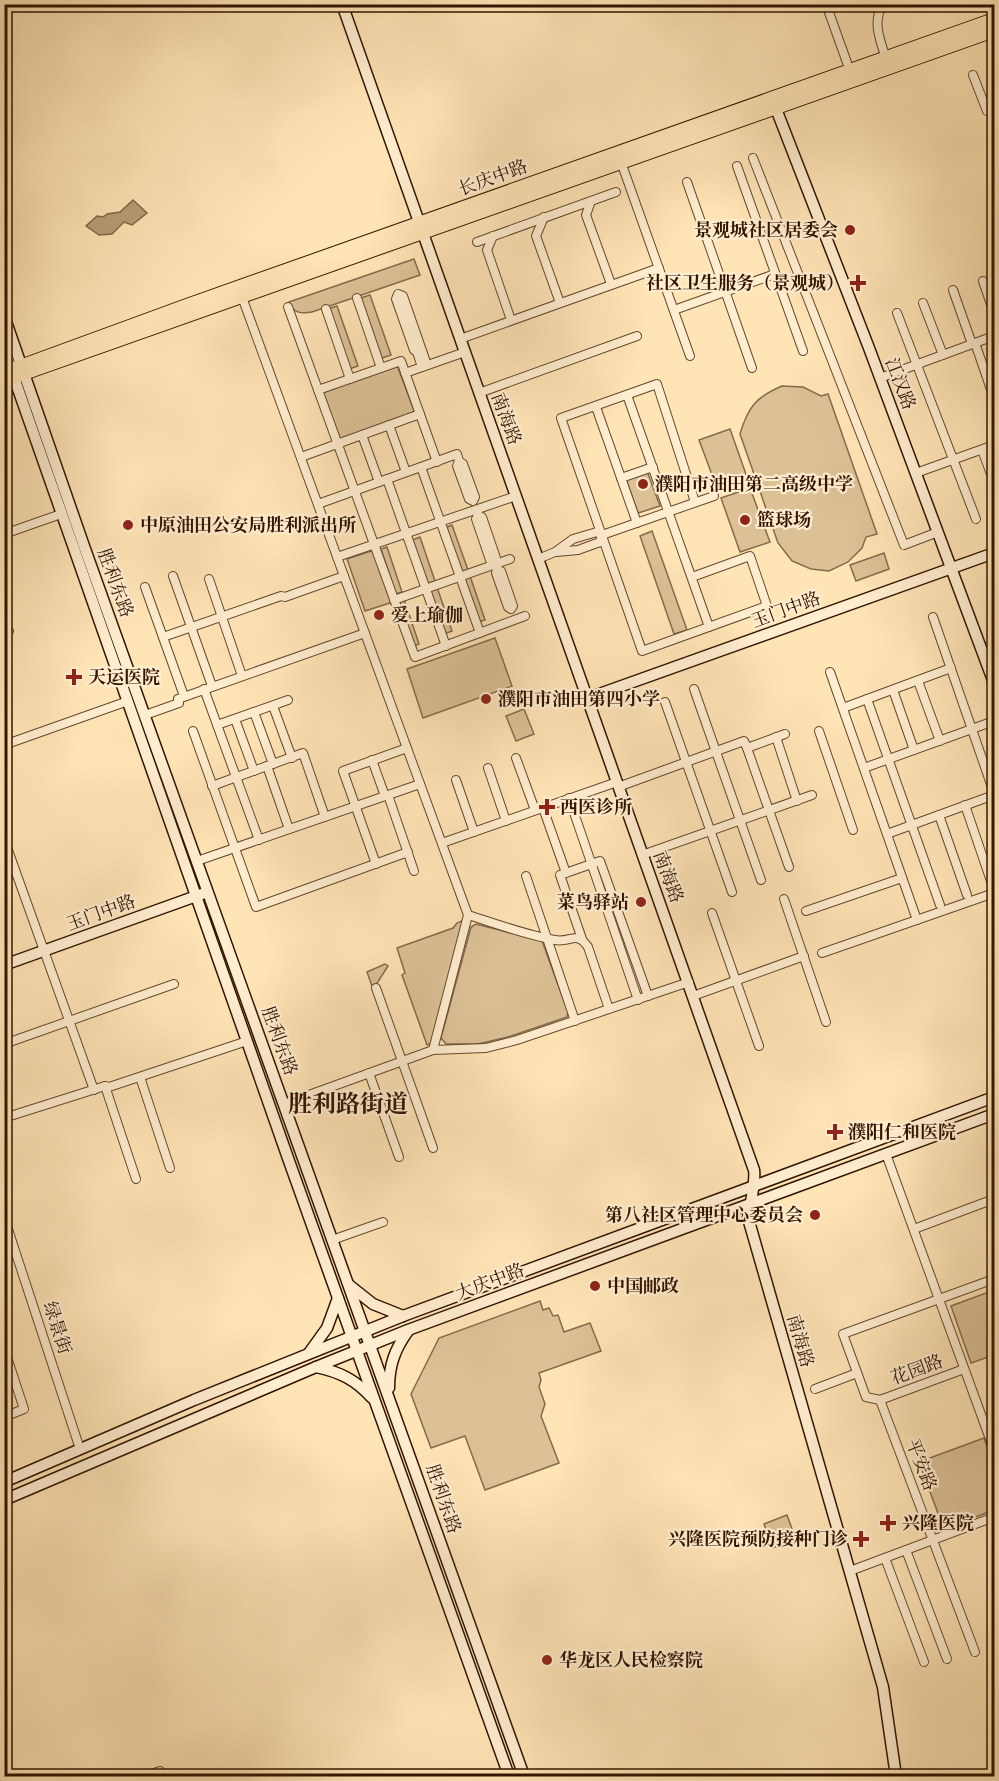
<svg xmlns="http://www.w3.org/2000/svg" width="999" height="1781" viewBox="0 0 999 1781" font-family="'Libre Bodoni','Noto Serif SC',serif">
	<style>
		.green { fill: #dcc196; stroke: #876a4c; stroke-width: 1.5 }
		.water { fill: #b99d78; stroke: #836648; stroke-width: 1.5 }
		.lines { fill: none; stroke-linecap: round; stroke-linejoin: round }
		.street-casing { stroke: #65482e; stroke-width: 10 }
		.secondary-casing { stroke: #321401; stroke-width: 13 }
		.primary-casing { stroke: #321401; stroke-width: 14 }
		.street { stroke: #ffedcf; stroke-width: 8 }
		.secondary { stroke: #ffedcf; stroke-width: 10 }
		.primary { stroke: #ffe4b5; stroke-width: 12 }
		.poi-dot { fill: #8f2418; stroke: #ffedcf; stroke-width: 2 }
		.labels { text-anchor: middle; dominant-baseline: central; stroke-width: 4.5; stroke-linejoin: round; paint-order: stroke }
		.street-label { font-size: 18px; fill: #321401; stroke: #ffedcf }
		.poi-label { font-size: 18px; font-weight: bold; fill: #321401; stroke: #ffedcf; text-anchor: start }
		.district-label { font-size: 24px; font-weight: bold; fill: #321401; stroke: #ffedcf }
	</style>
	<rect width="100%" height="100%" fill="#ffe4b5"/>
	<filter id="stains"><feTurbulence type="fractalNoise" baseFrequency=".00333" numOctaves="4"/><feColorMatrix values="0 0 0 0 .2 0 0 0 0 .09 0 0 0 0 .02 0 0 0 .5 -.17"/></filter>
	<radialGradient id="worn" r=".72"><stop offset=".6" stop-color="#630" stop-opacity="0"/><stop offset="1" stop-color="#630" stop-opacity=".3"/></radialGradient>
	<g class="green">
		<path d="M414 259 420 275 312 312C301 314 293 313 289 302Z"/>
		<polygon points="370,295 391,355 382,358 361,298"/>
		<polygon points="337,306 358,366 349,369 328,309"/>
		<polygon points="397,365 415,413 340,441 322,393"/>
		<path d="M782 386 803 387 821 396 828 394 877 534 866 537 862 548 848 562 829 571 811 569 792 561 778 543 740 434C748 407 756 397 782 386Z"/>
		<polygon points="730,429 747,477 717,488 699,440"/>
		<polygon points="647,471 660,506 638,513 626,479"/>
		<polygon points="750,488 770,542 740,552 721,498"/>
		<polygon points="452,525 468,570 460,572 445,528"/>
		<polygon points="652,531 687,630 674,634 640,536"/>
		<polygon points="420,537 435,581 427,584 412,540"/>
		<polygon points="387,547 402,592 396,594 381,549"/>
		<polygon points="374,550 393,602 365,611 347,559"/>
		<polygon points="884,553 889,569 856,581 850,565"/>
		<polygon points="470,576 485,620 477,622 462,579"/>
		<polygon points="437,587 452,631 444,634 429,590"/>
		<polygon points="404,599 419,644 414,646 398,601"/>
		<polygon points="495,638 512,686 423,718 407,669"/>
		<polygon points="524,709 534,734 516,741 506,716"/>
		<polygon points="464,920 432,1043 427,1045 402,975 405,973 397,948 453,928 457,923"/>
		<polygon points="476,924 542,941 568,1012 567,1017 508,1037 478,1044 446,1044 441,1038 471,927"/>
		<polygon points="385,964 388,966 374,988 372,986 367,972"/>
		<polygon points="994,1290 994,1355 971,1363 951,1306"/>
		<polygon points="540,1301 543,1310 549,1308 553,1316 558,1315 564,1332 590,1323 601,1351 539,1373 541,1380 539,1387 545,1404 541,1416 559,1463 485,1490 465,1436 431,1448 411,1394 439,1338"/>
		<polygon points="984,1438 994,1466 994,1510 949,1527 942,1524 919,1462"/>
		<polygon points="787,1515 796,1540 772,1548 764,1524"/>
	</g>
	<polygon class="water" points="133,200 147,213 132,225 124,222 112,234 99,235 86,226 97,216 103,217 107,214 120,212"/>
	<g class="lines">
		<g class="street-casing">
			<g id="street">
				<polyline points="826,4 850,71"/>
				<path d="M883 4C872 21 880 41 886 58"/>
				<polyline points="991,4 994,15"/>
				<polyline points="973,75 987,111"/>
				<polyline points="753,158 904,545 938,532"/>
				<polyline points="621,162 690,356"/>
				<polyline points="737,166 803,351"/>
				<polyline points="687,182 752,368"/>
				<polyline points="591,201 586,215 611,284"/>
				<polyline points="544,217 536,236 560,303"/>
				<polyline points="493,236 487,250 511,320"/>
				<polyline points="477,242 616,192"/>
				<polyline points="983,281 994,313"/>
				<polyline points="953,290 972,344"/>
				<polyline points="242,297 468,915 433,1050"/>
				<polyline points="357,298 381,368"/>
				<polyline points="923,303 943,355"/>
				<polyline points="288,307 415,657 525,616"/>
				<polyline points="326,309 350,379"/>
				<polyline points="674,310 775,274"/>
				<polyline points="897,313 976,519"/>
				<polyline points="460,339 659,268"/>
				<polyline points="975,343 994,398"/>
				<polyline points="422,367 417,352 414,350 396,299 398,294 403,296 427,365"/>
				<polyline points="405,373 465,352"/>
				<polyline points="880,378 994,336"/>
				<polyline points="318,390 401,361 437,462"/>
				<polyline points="479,393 637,336"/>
				<polyline points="627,395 709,627"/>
				<polyline points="596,407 637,523"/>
				<polyline points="389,425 406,472"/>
				<polyline points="362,435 379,482"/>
				<polyline points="982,450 994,482"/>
				<polyline points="301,457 420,414"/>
				<polygon points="459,461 463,464 475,497 473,501 469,499 457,466"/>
				<polyline points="421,467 480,633"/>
				<polyline points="916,473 994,445"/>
				<polyline points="621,478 653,467"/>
				<polyline points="387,479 446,646"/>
				<polyline points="318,504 457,454 459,461"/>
				<polygon points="478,515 482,517 496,558 495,562 490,560 476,519"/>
				<polyline points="4,534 61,514"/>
				<polyline points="556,552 578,550 600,542 602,535"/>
				<polyline points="337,557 516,496"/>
				<polyline points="538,559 555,552 573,539 597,532 602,535 714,496"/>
				<polygon points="497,569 501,571 513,606 511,609 508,607 496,573"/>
				<polyline points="173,576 212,686"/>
				<polyline points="692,577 750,556 767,606 642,651 561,418 657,384 695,502"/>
				<polyline points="209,579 242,676"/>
				<polyline points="145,587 184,696"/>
				<polyline points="394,600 510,559"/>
				<polyline points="933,617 994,793"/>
				<polyline points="4,633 9,631"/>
				<polyline points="163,637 281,596 285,597 344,576"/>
				<polyline points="830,672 917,920"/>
				<polyline points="918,681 940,741"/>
				<polyline points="204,689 259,840"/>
				<polyline points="694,689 761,880"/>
				<polyline points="893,690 914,750"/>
				<polyline points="867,699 940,905"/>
				<polyline points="665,702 732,892"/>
				<polyline points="273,706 292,758"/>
				<polyline points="843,708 951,668"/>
				<polyline points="254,712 273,764"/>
				<polyline points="145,715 179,703 178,699 365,633"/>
				<polyline points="235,719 254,771"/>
				<polyline points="217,725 288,700"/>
				<polyline points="193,731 256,907 408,852"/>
				<polyline points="819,731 853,830"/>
				<polyline points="776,737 797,801"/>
				<polyline points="4,745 128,701"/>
				<polyline points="747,748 789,867"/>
				<polyline points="516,758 535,810"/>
				<polyline points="372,760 385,796"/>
				<polyline points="267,766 289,829"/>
				<polyline points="488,768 506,821"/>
				<polyline points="864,768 994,721"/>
				<polyline points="456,780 474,832"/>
				<polyline points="212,786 303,753 325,817"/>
				<polyline points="618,787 744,741 747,748 785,734"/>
				<polyline points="388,795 414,871"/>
				<polyline points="569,798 638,1000"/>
				<polyline points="965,805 993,887"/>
				<polyline points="543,808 566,873"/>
				<polyline points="939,815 967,895"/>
				<polyline points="887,834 994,795"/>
				<polyline points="4,839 94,1090"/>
				<polyline points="442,843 617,782"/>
				<polyline points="642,855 812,795"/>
				<polyline points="197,861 420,784"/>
				<polyline points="376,864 343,771 407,748"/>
				<polyline points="526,876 575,1021"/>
				<polyline points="784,899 826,1022"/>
				<polyline points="806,911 902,878"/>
				<polyline points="712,913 759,1046"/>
				<path d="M468 915C497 924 526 935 555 940 571 943 576 930 588 947L609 1009"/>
				<polyline points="582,939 560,875 600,861 648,996"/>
				<polyline points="822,953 994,893"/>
				<polyline points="376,988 433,1148"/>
				<polyline points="693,996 804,956"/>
				<polyline points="4,1044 174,984"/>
				<polyline points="369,1073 399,1157"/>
				<polyline points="140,1077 170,1168"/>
				<polyline points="105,1086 136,1179"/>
				<polyline points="284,1104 433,1050 486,1048 517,1040 689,982"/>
				<polyline points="4,1118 105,1086 109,1087 247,1041"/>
				<polyline points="886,1154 994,1450"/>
				<polyline points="4,1217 80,1449"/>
				<polyline points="914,1229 994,1199"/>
				<polyline points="332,1240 383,1222"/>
				<polyline points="4,1348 24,1409 4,1417"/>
				<polyline points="815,1389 857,1373"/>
				<polyline points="880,1400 975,1652"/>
				<polyline points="880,1400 866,1397 843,1334 994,1279"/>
				<polyline points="880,1400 964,1369"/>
				<polyline points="906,1550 947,1659"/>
				<polyline points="885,1558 924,1662"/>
				<polyline points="850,1571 994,1517"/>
				<polyline points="145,1776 160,1771"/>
			</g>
		</g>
		<g class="secondary-casing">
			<g id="secondary">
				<path d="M342 4 754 1170C756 1180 750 1206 748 1218L883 1687 896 1776"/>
				<polyline points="773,101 869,348 994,683"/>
				<polyline points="4,316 85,549 524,1776"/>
				<polyline points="4,349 289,1161 509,1776"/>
				<polyline points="588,698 994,553"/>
				<polyline points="4,965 202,894"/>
				<polyline points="349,1285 373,1304 403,1316"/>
				<polyline points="309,1353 327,1328 338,1298"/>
				<path d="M316 1367C340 1372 356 1380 372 1398"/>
				<path d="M389 1388C389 1365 395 1349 408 1331"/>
				<polyline points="4,1482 194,1400 403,1316 994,1097"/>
				<polyline points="4,1500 316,1367 408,1330 994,1114"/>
			</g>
		</g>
		<g class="primary-casing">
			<g id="primary">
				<polyline points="4,372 184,306 994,19"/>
				<polyline points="4,381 994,31"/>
			</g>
		</g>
		<use href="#street" class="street"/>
		<use href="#secondary" class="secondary"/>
		<use href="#primary" class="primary"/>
	</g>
	<g class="poi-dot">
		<circle cx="850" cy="230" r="6"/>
		<path d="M855 274h6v6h6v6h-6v6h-6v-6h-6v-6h6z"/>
		<circle cx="643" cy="484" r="6"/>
		<circle cx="745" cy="520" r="6"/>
		<circle cx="128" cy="525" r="6"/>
		<circle cx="379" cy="615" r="6"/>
		<path d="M71 668h6v6h6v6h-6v6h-6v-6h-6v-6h6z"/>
		<circle cx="486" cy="699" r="6"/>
		<path d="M544 798h6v6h6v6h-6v6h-6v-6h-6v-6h6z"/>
		<circle cx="641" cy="902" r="6"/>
		<path d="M832 1123h6v6h6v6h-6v6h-6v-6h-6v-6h6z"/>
		<circle cx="815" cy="1215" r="6"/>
		<circle cx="595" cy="1286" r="6"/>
		<path d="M885 1514h6v6h6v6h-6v6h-6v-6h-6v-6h6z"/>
		<path d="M858 1530h6v6h6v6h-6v6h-6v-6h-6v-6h6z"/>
		<circle cx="547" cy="1660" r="6"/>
	</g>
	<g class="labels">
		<g class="street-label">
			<text transform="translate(493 178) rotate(-20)">长庆中路</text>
			<text transform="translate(900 384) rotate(69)">江汉路</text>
			<text transform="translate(506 419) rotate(70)">南海路</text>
			<text transform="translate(115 583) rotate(70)">胜利东路</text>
			<text transform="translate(786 610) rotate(-20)">玉门中路</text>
			<text transform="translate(668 877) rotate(70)">南海路</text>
			<text transform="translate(101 913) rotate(-20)">玉门中路</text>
			<text transform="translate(279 1041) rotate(70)">胜利东路</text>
			<text transform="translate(490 1282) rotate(-21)">大庆中路</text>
			<text transform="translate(57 1328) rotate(72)">绿景街</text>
			<text transform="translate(800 1341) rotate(74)">南海路</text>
			<text transform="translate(917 1370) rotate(-20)">花园路</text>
			<text transform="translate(921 1465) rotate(69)">平安路</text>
			<text transform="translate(443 1499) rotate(71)">胜利东路</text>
		</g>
		<g class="poi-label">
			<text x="838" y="230" text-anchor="end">景观城社区居委会</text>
			<text x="844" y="283" text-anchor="end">社区卫生服务（景观城）</text>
			<text x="655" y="484">濮阳市油田第二高级中学</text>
			<text x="757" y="520">篮球场</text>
			<text x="140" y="525">中原油田公安局胜利派出所</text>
			<text x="391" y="615">爱上瑜伽</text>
			<text x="88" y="677">天运医院</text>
			<text x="498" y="699">濮阳市油田第四小学</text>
			<text x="560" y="807">西医诊所</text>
			<text x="629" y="902" text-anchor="end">菜鸟驿站</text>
			<text x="848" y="1132">濮阳仁和医院</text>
			<text x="803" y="1215" text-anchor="end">第八社区管理中心委员会</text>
			<text x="607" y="1286">中国邮政</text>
			<text x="902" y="1523">兴隆医院</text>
			<text x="848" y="1539" text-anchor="end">兴隆医院预防接种门诊</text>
			<text x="559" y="1660">华龙区人民检察院</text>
		</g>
		<g class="district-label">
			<text x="348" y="1105">胜利路街道</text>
		</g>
	</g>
	<rect width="999" height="1781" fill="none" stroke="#ffe4b5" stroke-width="24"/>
	<rect x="6" y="6" width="987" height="1769" fill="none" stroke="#321401" stroke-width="3"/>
	<rect x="12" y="12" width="975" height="1757" fill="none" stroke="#321401" stroke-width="1.5"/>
	<rect width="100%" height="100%" filter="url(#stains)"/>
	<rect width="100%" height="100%" fill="url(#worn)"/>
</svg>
